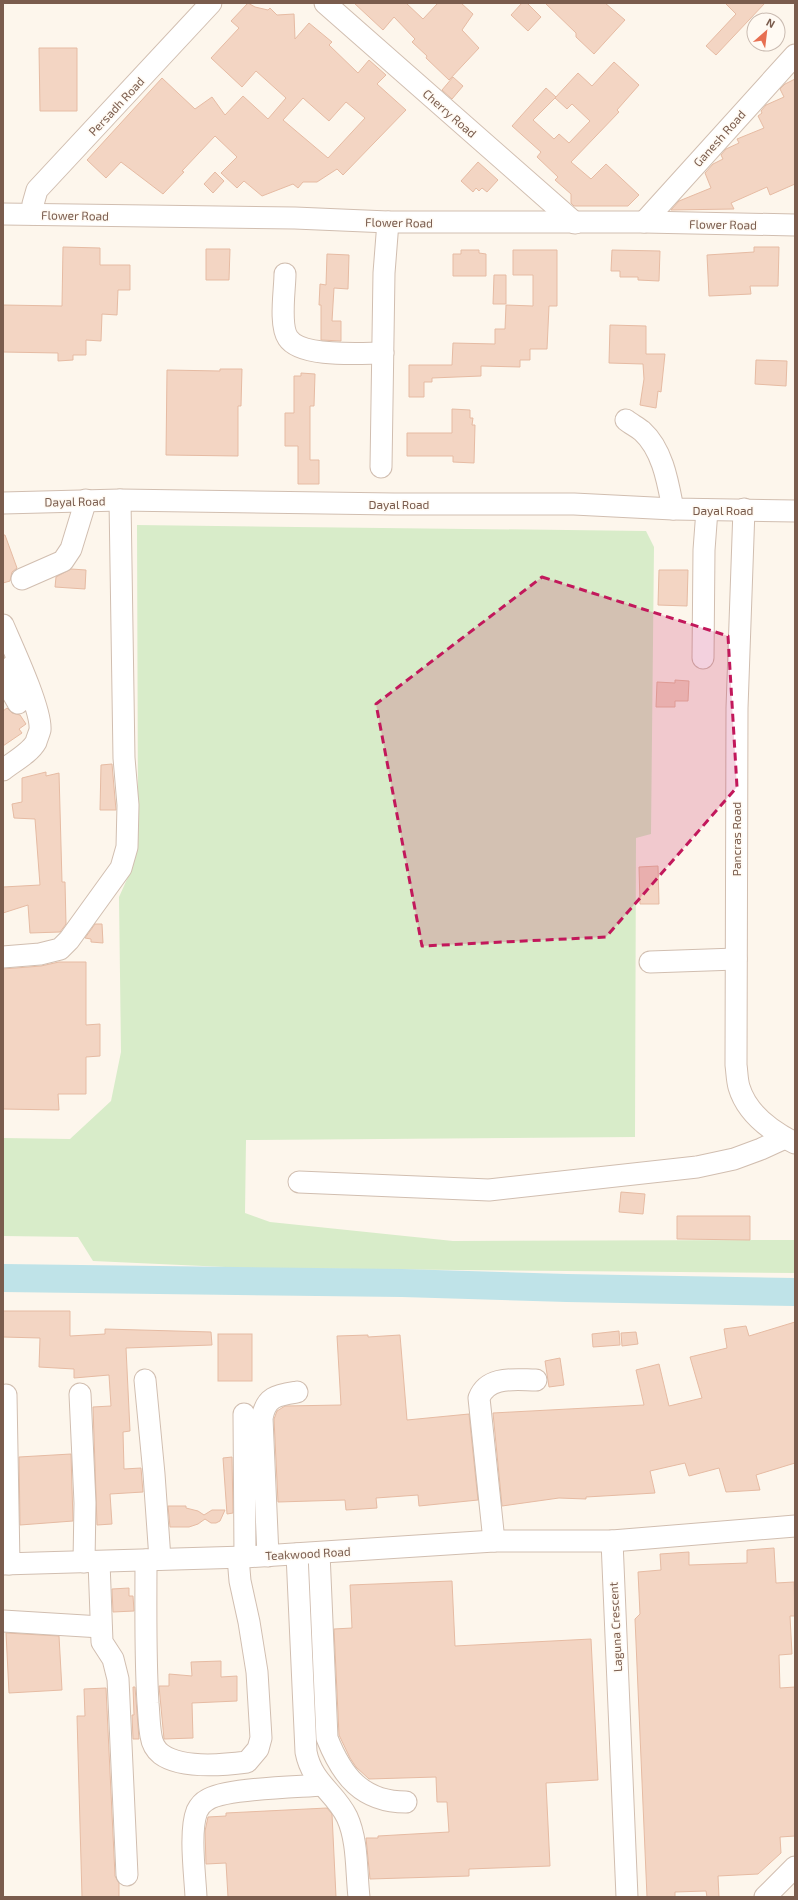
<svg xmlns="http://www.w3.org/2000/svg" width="798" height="1900" viewBox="0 0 798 1900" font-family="'Exo 2',sans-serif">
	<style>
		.green { fill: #d8ecc9 }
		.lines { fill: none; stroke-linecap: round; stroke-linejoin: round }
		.river { stroke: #bfe3e8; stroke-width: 28 }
		.building { fill: #f3d5c3; stroke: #e6bba3; fill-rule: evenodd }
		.minor-casing { stroke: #d1beb0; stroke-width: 23 }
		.minor { stroke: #fff; stroke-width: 21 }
		.marked { fill: #c2185b; fill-opacity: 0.2; stroke: #c2185b; stroke-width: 3; stroke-dasharray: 8 5; stroke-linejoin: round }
		.labels { text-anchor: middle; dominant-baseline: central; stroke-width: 3; stroke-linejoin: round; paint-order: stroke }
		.street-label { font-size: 12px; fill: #7a5c4d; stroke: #fffaf3 }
	</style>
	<rect width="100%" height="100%" fill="#fdf6ec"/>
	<polygon class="green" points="137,525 646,531 654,547 651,834 636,838 635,1137 246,1140 245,1213 270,1222 453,1241 795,1240 795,1273 247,1268 93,1261 78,1237 3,1236 3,1138 70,1139 111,1101 121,1052 119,897 132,868 138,820"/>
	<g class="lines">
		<polyline class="river" points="3,1278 402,1283 567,1288 795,1292"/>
	</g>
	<g class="building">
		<path d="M248 3 255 7 268 10 270 8 277 15 294 14 295 39 309 23 332 42 329 45 358 73 369 60 386 75 377 84 406 110 343 175 337 169 317 182H303L298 188 293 184 262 196 244 181 237 188 221 173 237 157 215 136 182 171 184 172 163 194 121 162 106 178 87 160 162 78 195 109 212 97 225 115 243 96 268 119 286 98 256 71 242 87 211 58 239 28 231 21ZM303 98 329 121 346 102 365 118 328 158 283 120Z"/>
		<polygon points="354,3 406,3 423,19 438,3 461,3 473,14 462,30 479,48 449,80 426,58 427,56 412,42 415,39 394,17 383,30"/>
		<polygon points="522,3 527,3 541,17 528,31 511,15"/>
		<polygon points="545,3 605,3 625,20 594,54 576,37 576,33"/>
		<polygon points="725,3 765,3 716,55 706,46 736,14"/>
		<polygon points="39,48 77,48 77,111 40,111"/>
		<polygon points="614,62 639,85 617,110 619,112 571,162 591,179 606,164 639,195 628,206 574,206 571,203 571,194 555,180 558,177 537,157 541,152 512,126 546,88 556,97 533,120 554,139 559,134 569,143 590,121 572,104 567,109 555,98 578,73 592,86"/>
		<polygon points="453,77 463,86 452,99 442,90"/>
		<polygon points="795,79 795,184 770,195 767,187 731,203 734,209 671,210 679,201 711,188 705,173 713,164 723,159 721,155 726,149 739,143 737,139 764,128 758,116 762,113 761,111 766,105 784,97 780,89 785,84"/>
		<polygon points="478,162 498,180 487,192 482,188 479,191 476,188 473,192 461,181"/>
		<polygon points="215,172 224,181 213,193 204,184"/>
		<polygon points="63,247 100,248 100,265 130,265 130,290 118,290 117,315 102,314 101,341 86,340 86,355 73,355 73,360 58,361 58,353 3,352 3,305 62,306"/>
		<polygon points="754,247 779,247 778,286 750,286 751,294 709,296 707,255 754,252"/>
		<polygon points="206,249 230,249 229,280 206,280"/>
		<polygon points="461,250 479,250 479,253 486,254 486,276 453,276 453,254 461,254"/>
		<polygon points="513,250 557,250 557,306 549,306 547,349 530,349 530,360 520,360 520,367 481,366 481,376 432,378 432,382 424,382 424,397 409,397 409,365 452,365 453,343 495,344 495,329 505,329 506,305 533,306 533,275 513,275"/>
		<polygon points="612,250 660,251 659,281 638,280 638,277 620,277 620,271 611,271"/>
		<polygon points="327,254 349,255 348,289 334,288 332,321 341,321 341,341 321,340 321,305 319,305 320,284 326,285"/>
		<polygon points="494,275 506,275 506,304 493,304"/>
		<polygon points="610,325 646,326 646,354 665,354 661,392 658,391 656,408 640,405 644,379 643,364 609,363"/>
		<polygon points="756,360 787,361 786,386 755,384"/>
		<polygon points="220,369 242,369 241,406 238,406 238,456 166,455 167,370 220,371"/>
		<polygon points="301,373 315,374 314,406 310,406 310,460 319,460 319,484 298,484 298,446 285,446 285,413 294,413 294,376 301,376"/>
		<polygon points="452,409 470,410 470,418 473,418 472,425 475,425 474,463 453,462 453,456 407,456 407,433 452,433"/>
		<polygon points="3,535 5,535 17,568 12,572 10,581 3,583"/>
		<polygon points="71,569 86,570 85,589 55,587 56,577"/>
		<polygon points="659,570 688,570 687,606 658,605"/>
		<polygon points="675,680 689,681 688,701 675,701 675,707 656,707 657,682 675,683"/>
		<polygon points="7,708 12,713 20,715 26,724 19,729 22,733 3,746 3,711"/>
		<polygon points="112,764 116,810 100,810 101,765"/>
		<polygon points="46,772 46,776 59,773 62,882 65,882 66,924 60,932 30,933 28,905 3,913 3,887 40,885 35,819 14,818 12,804 22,802 22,778"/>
		<polygon points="658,866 659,904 640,904 639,867"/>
		<polygon points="95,924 102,924 103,943 91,942 91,939 85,938"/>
		<polygon points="59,962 86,962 86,1025 100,1024 100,1056 86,1057 86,1094 58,1094 59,1110 3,1109 3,969 41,966"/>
		<polygon points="621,1192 645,1194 643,1214 619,1212"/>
		<polygon points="677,1216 750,1216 750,1240 677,1239"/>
		<polygon points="3,1311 70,1311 70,1336 105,1334 105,1329 211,1332 212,1345 126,1348 130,1431 123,1432 124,1469 141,1468 143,1492 110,1494 112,1524 97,1525 93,1407 111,1406 109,1375 74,1378 74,1369 39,1367 40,1338 3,1337"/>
		<polygon points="795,1322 795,1463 756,1475 760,1490 726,1492 719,1468 689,1476 685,1463 650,1471 655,1493 586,1497 586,1499 559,1498 502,1506 493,1413 644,1405 636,1370 659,1364 669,1406 702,1398 690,1357 727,1348 724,1329 746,1326 749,1336"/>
		<polygon points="619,1331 620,1345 593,1347 592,1334"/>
		<polygon points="636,1332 638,1344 622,1346 621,1333"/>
		<rect x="218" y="1334" width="34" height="47"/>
		<polygon points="368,1335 368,1337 400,1335 407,1420 469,1414 478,1500 419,1506 418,1495 376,1498 377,1508 346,1510 345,1500 278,1502 274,1419 277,1411 285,1406 341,1405 337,1336"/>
		<polygon points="560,1358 564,1385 549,1387 545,1361"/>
		<polygon points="71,1454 73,1521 20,1525 19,1457"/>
		<polygon points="232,1457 233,1513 227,1514 223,1458"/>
		<polygon points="168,1506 186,1506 186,1508 198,1511 204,1515 212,1510 225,1510 220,1521 216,1523 211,1523 205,1519 198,1524 189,1527 170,1527"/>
		<polygon points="774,1548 776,1583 794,1582 795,1616 790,1616 792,1654 779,1655 780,1688 795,1687 795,1836 780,1837 781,1853 758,1874 718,1876 719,1897 707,1897 706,1891 675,1892 675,1897 647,1897 635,1619 640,1614 638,1572 661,1570 660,1554 689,1552 689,1565 747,1563 747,1550"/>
		<polygon points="452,1581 455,1646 591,1639 598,1780 546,1783 550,1866 469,1869 469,1876 370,1879 366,1838 378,1838 378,1836 449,1832 447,1802 437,1802 436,1777 369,1779 356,1767 350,1758 339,1735 334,1629 352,1628 350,1585"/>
		<polygon points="129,1588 129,1596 133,1596 134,1611 113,1612 112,1589"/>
		<polygon points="6,1633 59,1636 62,1690 9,1693"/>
		<polygon points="221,1661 221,1677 237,1676 237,1701 192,1703 193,1738 164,1739 159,1686 169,1686 169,1674 192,1676 191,1662"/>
		<polygon points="133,1687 135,1687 139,1739 133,1739 132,1715 134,1715"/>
		<polygon points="106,1688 115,1876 119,1883 119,1897 82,1897 77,1716 85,1716 84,1689"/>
		<polygon points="327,1808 332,1814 336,1897 228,1897 226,1863 206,1864 205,1831 208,1817 226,1816 226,1813"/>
	</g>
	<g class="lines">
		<g class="minor-casing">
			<g id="minor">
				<polyline points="325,3 575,223"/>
				<polyline points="3,214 295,218 388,222 644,222 795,225"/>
				<polyline points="33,214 33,204 37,190 211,3"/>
				<polyline points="644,222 795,55"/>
				<path d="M285 274C285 289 279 325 288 338 301 358 361 353 383 353"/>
				<path d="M626 420C631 424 637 427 642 431 663 450 668 483 673 509"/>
				<polyline points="381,467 384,273 388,222"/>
				<polyline points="3,503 120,500 394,504 574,504 673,509 795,511"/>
				<path d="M744 509 737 708 736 1065C737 1072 737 1080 739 1087 747 1114 771 1131 795 1143"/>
				<polyline points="22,579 63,561 71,549 86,500"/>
				<path d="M3 625C12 646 42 710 40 730 39 734 37 738 36 742 30 753 13 762 3 770"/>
				<polyline points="703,658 704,550 707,510"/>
				<path d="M17 661 5 673C4 681 14 695 18 703"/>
				<polyline points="3,957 40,954 60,949 69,940 121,868 127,847 128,805 124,758 120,500"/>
				<polyline points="650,962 736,959"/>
				<polyline points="299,1182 489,1190 697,1167 734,1159 761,1149 785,1138"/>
				<polyline points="145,1380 154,1474 160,1559"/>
				<polyline points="80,1394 85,1503 84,1562"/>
				<polyline points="6,1395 9,1564"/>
				<polyline points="244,1414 245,1557"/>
				<path d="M494 1541 479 1398C488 1375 516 1380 536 1380"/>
				<polyline points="612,1541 627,1897"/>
				<path d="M319 1553 327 1738C342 1776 362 1802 406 1802"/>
				<path d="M297 1554 306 1752C312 1783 335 1792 347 1817 358 1841 356 1871 359 1897"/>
				<path d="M268 1556 262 1418C266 1396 278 1395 297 1392"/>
				<path d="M146 1560C146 1608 145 1655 148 1703 149 1714 149 1725 151 1736 152 1743 156 1750 161 1754 181 1769 224 1765 247 1762L258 1749 261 1738 257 1672 249 1622 240 1581 238 1557"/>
				<polyline points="99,1562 102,1642 113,1659 118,1679 127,1875"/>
				<polyline points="3,1564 245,1557 494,1541 612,1541 795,1526"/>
				<polyline points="3,1621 101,1627"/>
				<path d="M196 1897C195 1875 189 1831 197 1811 199 1807 203 1802 207 1800 224 1788 299 1787 322 1785"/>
				<polyline points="765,1897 795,1867"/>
			</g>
		</g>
		<use href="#minor" class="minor"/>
	</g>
	<path class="marked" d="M542 577 728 636 737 787 606 937 422 946 376 704Z"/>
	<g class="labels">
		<g class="street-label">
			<text transform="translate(116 106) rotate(-47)">Persadh Road</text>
			<text transform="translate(450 113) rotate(41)">Cherry Road</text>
			<text transform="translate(719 138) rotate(-48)">Ganesh Road</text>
			<text transform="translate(75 215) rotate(1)">Flower Road</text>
			<text transform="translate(399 222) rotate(1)">Flower Road</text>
			<text transform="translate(723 224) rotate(1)">Flower Road</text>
			<text transform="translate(75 501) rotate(-1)">Dayal Road</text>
			<text x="399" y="504">Dayal Road</text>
			<text x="723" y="510">Dayal Road</text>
			<text transform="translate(736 839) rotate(-90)">Pancras Road</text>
			<text transform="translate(308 1553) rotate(-3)">Teakwood Road</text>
			<text transform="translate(615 1627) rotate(-93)">Laguna Crescent</text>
		</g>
	</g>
	<rect width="798" height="1900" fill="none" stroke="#7a5c4d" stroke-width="8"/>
	<g transform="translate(766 32) rotate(28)"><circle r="19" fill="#fffaf3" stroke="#cabbb1"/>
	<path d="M0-3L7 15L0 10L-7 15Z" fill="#e76f51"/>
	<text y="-6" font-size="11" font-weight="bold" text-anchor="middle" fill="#7a5c4d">N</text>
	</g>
</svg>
